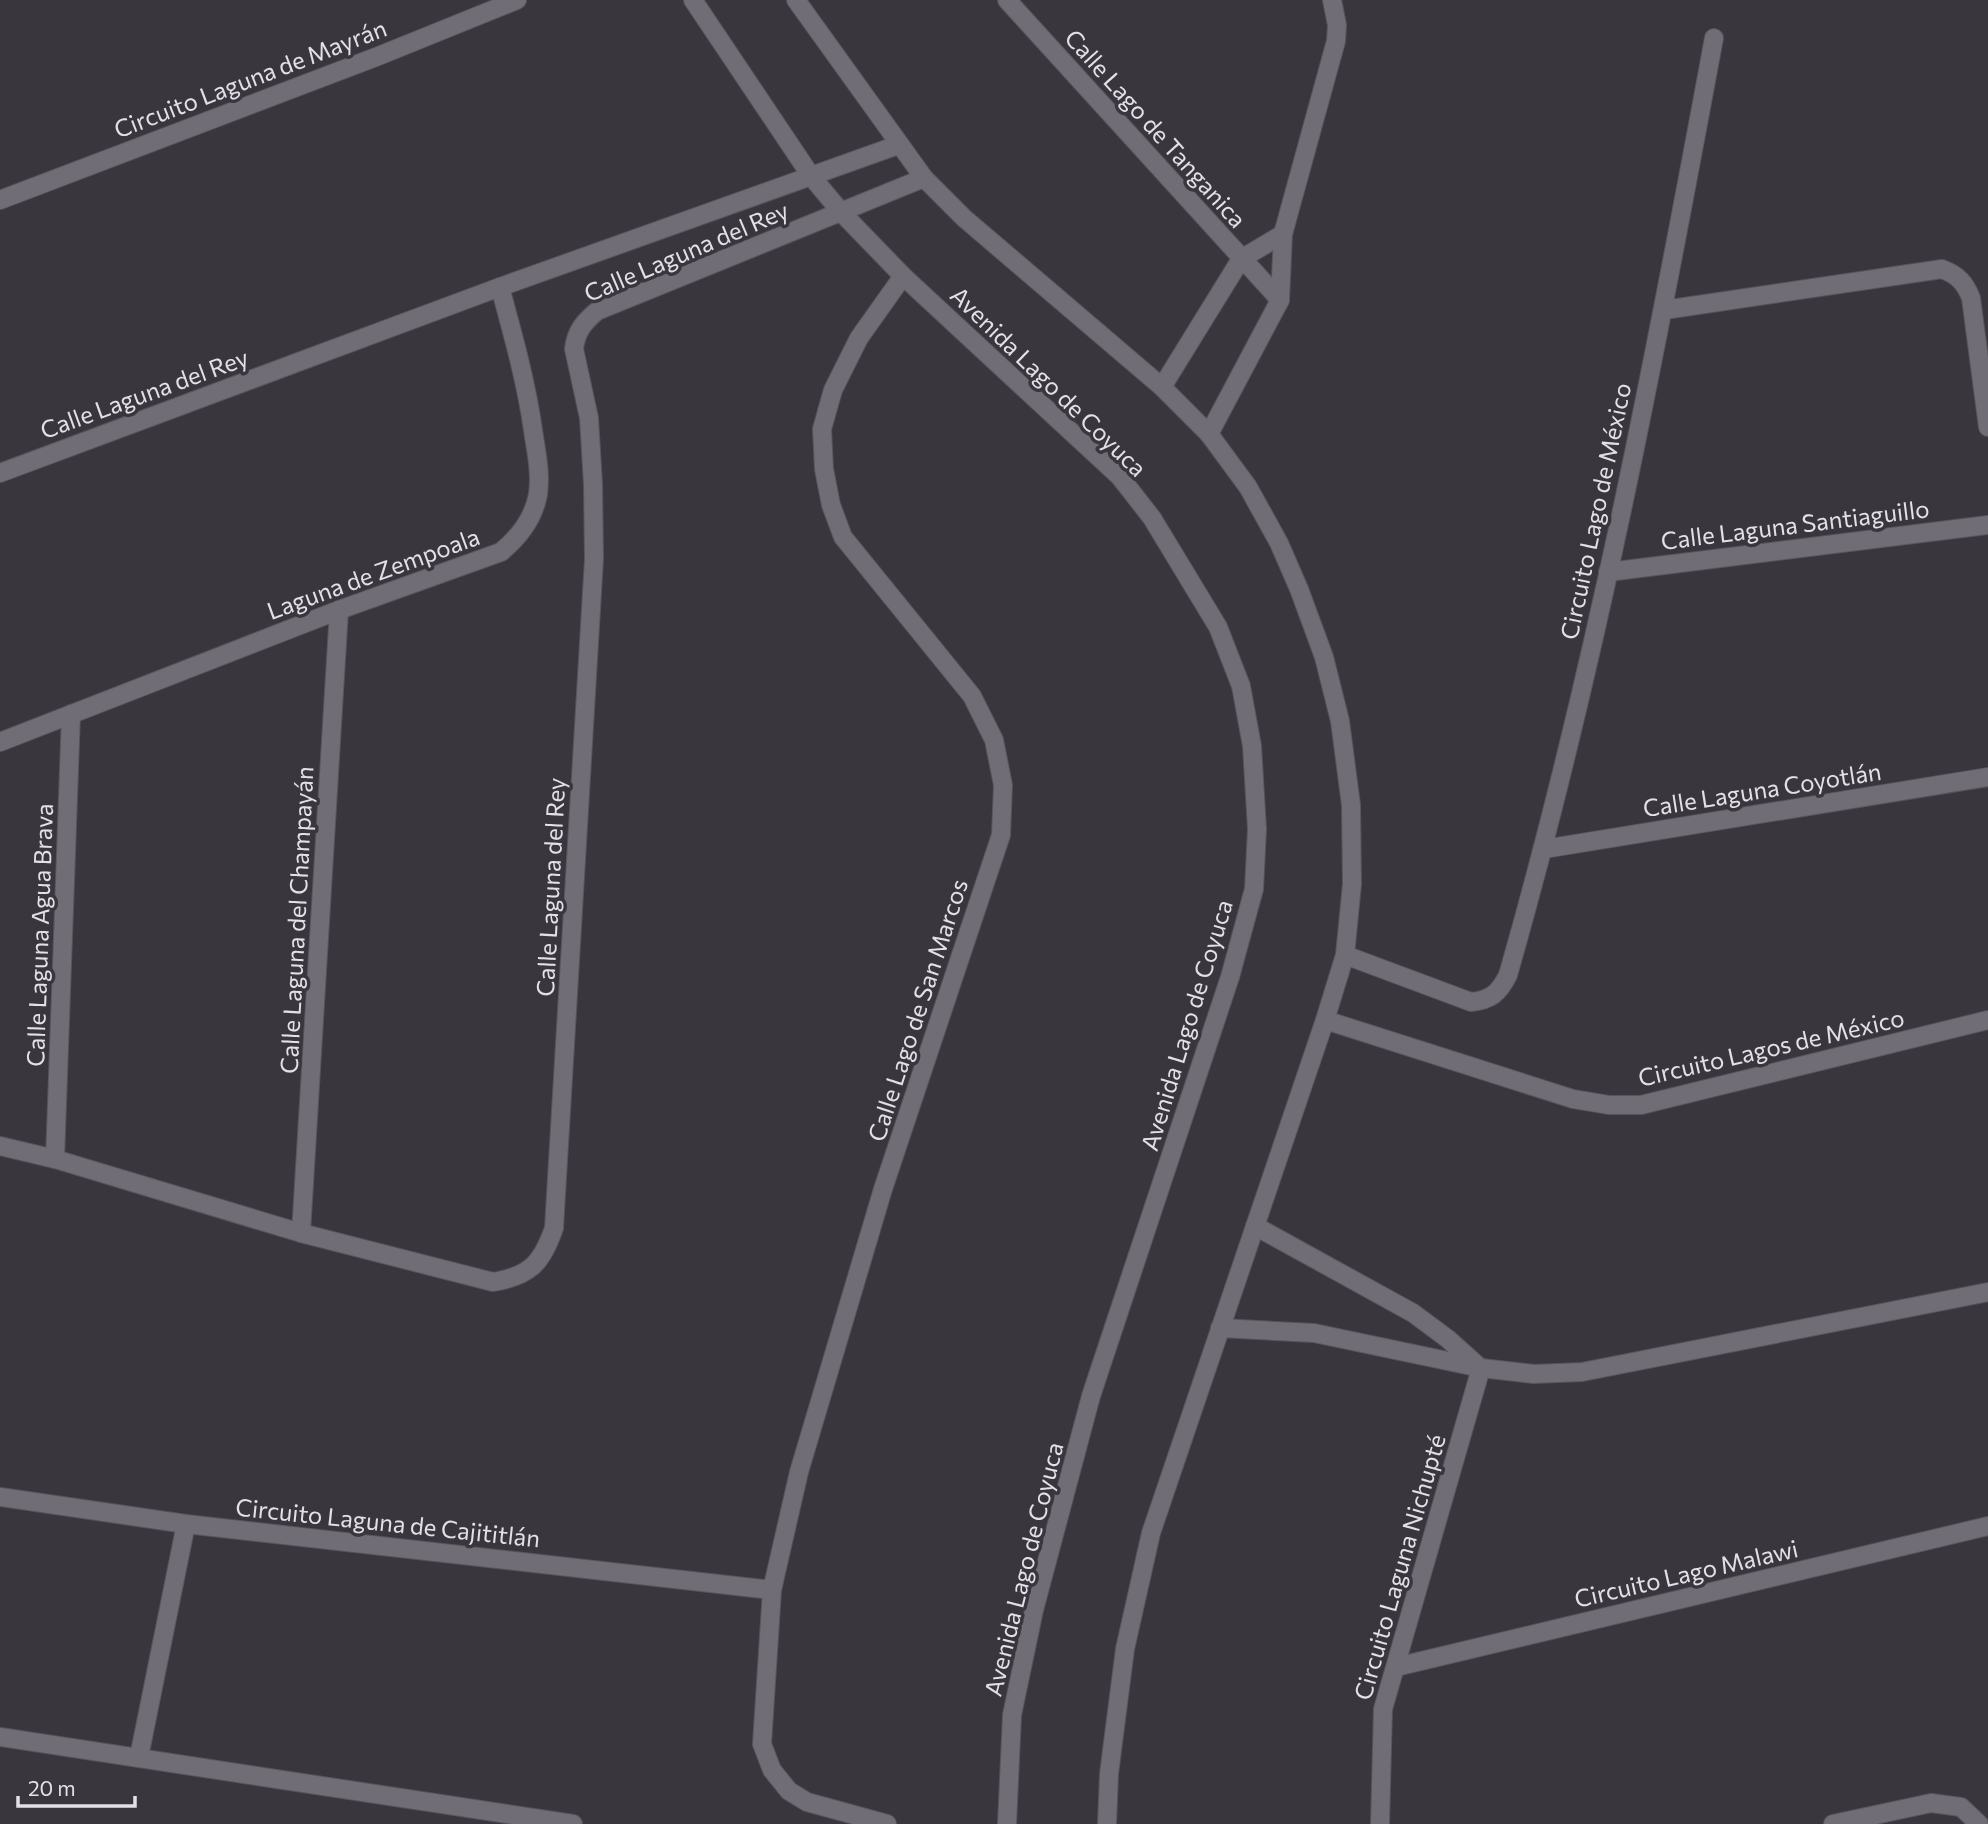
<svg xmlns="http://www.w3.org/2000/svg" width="1988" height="1824" viewBox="0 0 1988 1824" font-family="Commissioner,sans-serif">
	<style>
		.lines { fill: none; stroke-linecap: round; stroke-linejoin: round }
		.minor-casing { stroke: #57555b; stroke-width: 20 }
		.minor { stroke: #706d76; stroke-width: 18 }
		.labels { text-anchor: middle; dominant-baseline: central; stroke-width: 7; stroke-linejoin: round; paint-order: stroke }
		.street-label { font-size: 24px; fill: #e3e1e7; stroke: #39363e }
	</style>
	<rect width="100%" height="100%" fill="#39363e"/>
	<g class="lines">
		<g class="minor-casing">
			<g id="minor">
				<polyline points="693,0 811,176 841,212 903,276 1120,477 1152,518 1218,627 1241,686 1252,746 1257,829 1254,889 1230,977 1091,1396 1034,1610 1012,1715 1007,1824"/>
				<polyline points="796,0 924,178 964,218 1162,387 1209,434 1248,487 1279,543 1299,589 1324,657 1340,721 1351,805 1352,884 1345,955 1325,1020 1151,1533 1125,1649 1109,1774 1107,1824"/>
				<polyline points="1007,0 1280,300"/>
				<polyline points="0,200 376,57 517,0"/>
				<path d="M1664 310 1942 269C1958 275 1965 283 1971 298L1988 427"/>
				<polyline points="1162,387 1241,259 1283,234"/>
				<polyline points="1209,434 1280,300 1283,234 1336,41 1337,25 1332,0"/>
				<polyline points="0,473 500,287 898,145"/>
				<polyline points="1608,572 1988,525"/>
				<path d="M0 742 339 610 501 552C519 537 534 518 538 494 541 472 536 451 533 430 526 381 513 335 500 287"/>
				<polyline points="1544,849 1988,777"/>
				<path d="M1345 955 1471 1002C1491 1000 1499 993 1508 975 1596 667 1656 352 1714 38"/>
				<polyline points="1325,1020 1573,1099 1609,1105 1641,1105 1988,1020"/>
				<path d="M0 1146 55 1159 301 1233 493 1282C530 1276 542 1263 554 1228L594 559 593 484 589 418 574 349C576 331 584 322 597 311L924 178"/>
				<polyline points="55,1159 71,714"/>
				<polyline points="1255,1226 1413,1313 1448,1339 1478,1366"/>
				<polyline points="301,1233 339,610"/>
				<polyline points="1220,1328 1314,1333 1481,1368 1534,1374 1582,1372 1988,1292"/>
				<polyline points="0,1497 186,1524 772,1590"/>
				<polyline points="1396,1667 1988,1526"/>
				<polyline points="0,1737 573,1824"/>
				<polyline points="139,1757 186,1524"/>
				<polyline points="887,1824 807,1802 789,1791 772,1770 762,1744 772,1590 799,1472 883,1189 1001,835 1003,785 994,740 972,696 843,537 831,505 824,469 822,429 833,390 859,338 903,276"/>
				<polyline points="1380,1824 1383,1709 1481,1368"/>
				<polyline points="1833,1824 1931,1803 1961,1807 1979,1824"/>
			</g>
		</g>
		<use href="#minor" class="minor"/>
	</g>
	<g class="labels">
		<g class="street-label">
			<text transform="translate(250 78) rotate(-21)">Circuito Laguna de Mayrán</text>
			<text transform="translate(1156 128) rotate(48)">Calle Lago de Tanganica</text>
			<text transform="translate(686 251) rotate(-23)">Calle Laguna del Rey</text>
			<text transform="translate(1049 381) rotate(44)">Avenida Lago de Coyuca</text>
			<text transform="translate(144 393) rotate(-20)">Calle Laguna del Rey</text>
			<text transform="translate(1595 511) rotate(-78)">Circuito Lago de México</text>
			<text transform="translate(1795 524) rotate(-7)">Calle Laguna Santiaguillo</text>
			<text transform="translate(373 573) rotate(-20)">Laguna de Zempoala</text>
			<text transform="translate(1762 789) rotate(-9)">Calle Laguna Coyotlán</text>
			<text transform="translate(550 887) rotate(-87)">Calle Laguna del Rey</text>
			<text transform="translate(296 920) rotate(-87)">Calle Laguna del Champayán</text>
			<text transform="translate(39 935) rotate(-88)">Calle Laguna Agua Brava</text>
			<text transform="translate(917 1010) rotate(-72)">Calle Lago de San Marcos</text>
			<text transform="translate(1186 1025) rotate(-73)">Avenida Lago de Coyuca</text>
			<text transform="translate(1771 1047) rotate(-13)">Circuito Lagos de México</text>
			<text transform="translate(388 1522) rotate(6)">Circuito Laguna de Cajititlán</text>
			<text transform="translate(1399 1567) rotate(-74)">Circuito Laguna Nichupté</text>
			<text transform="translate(1023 1569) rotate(-76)">Avenida Lago de Coyuca</text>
			<text transform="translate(1686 1573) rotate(-13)">Circuito Lago Malawi</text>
		</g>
	</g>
	<path d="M18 1796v10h117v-10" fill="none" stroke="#e3e1e7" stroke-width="3.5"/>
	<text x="28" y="1796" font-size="21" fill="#e3e1e7" stroke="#39363e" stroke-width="5" paint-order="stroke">20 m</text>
</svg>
